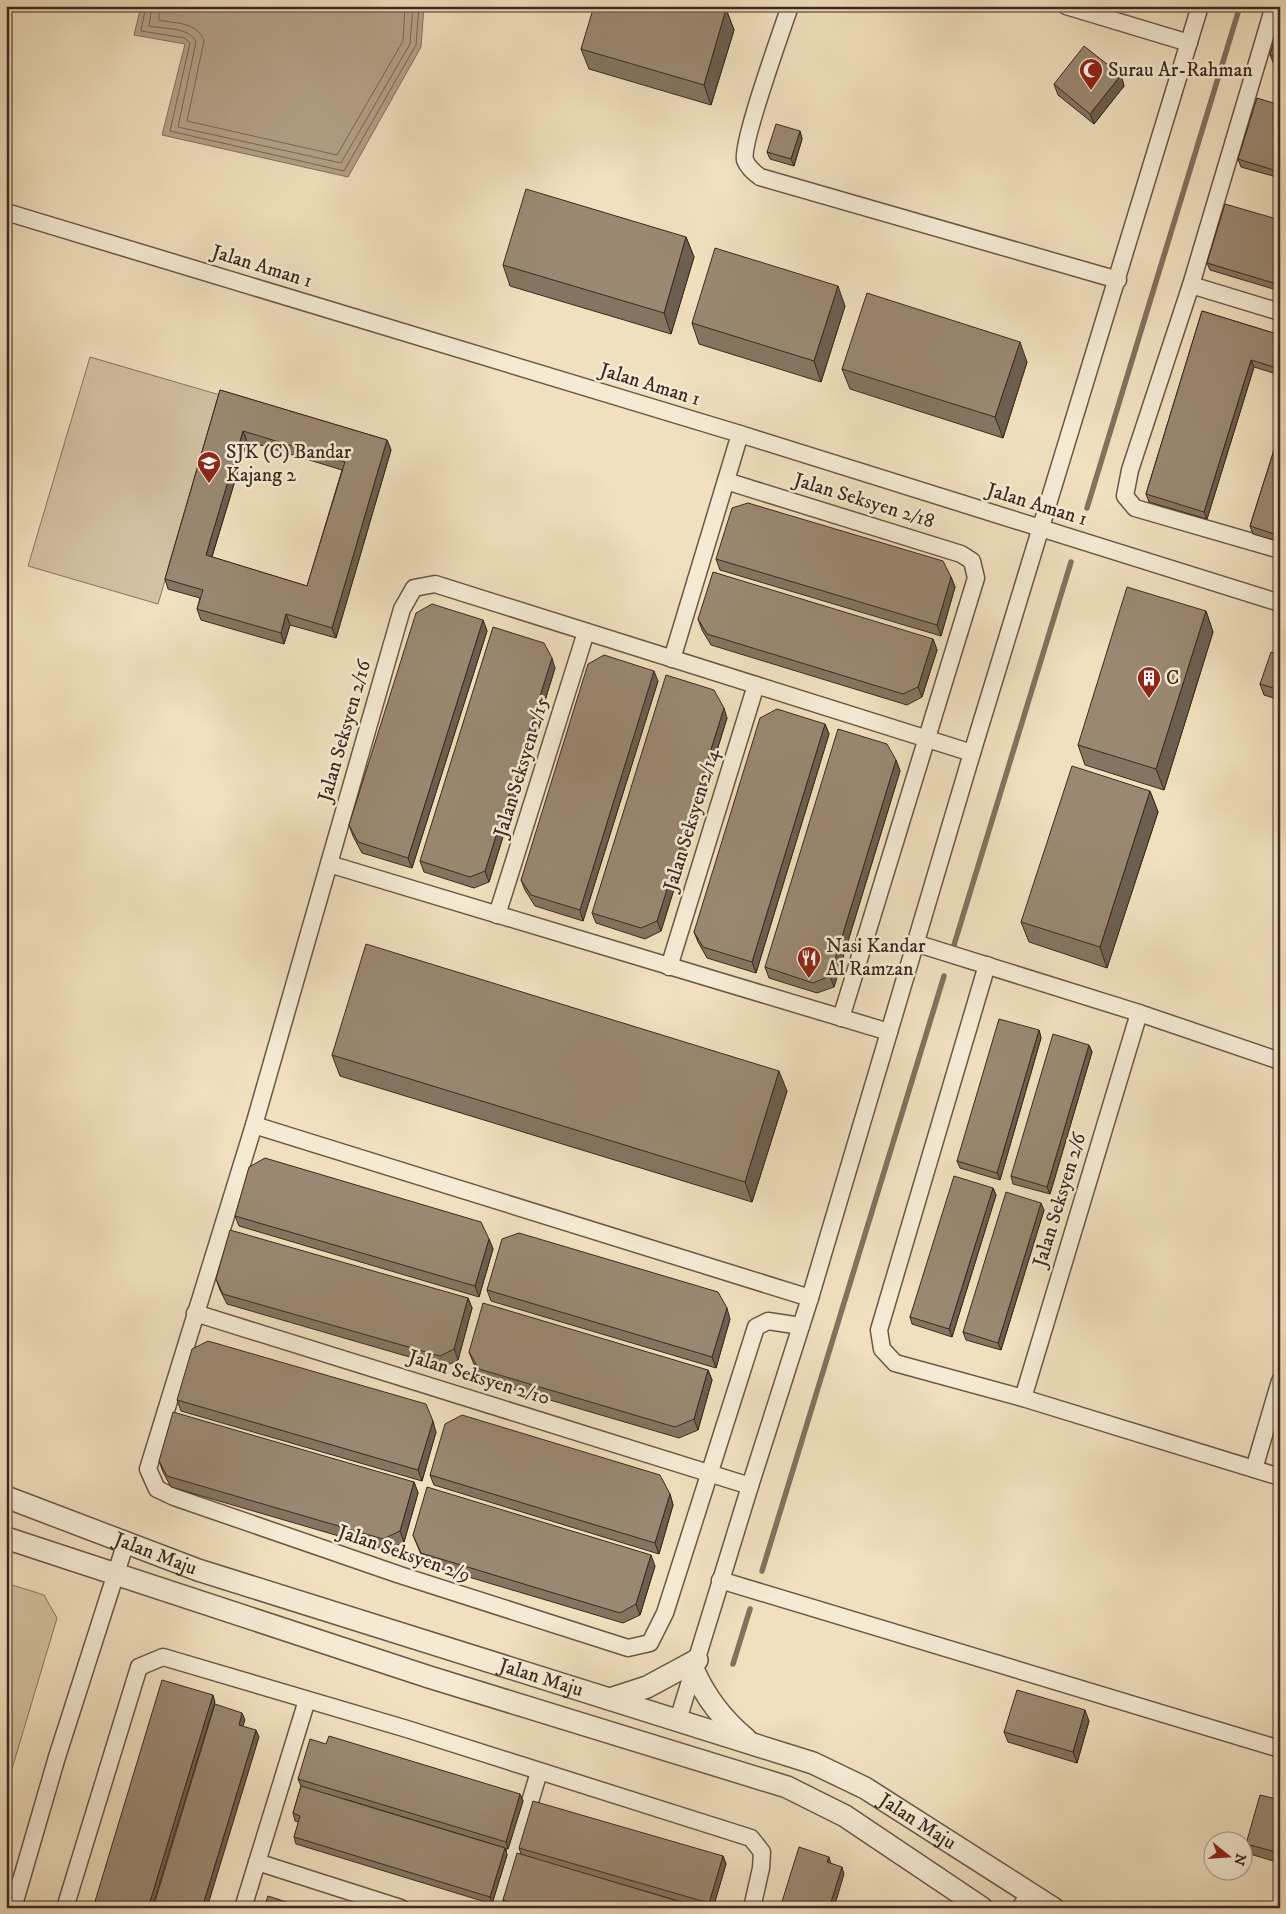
<svg xmlns="http://www.w3.org/2000/svg" width="1286" height="1914" viewBox="0 0 1286 1914" font-family="'IM FELL DW Pica',serif">
	<style>
		.green { fill: #d2c1a3; stroke: #887561 }
		.water { fill: #b3a288; stroke: #84725e }
		.lines { fill: none; stroke-linecap: round; stroke-linejoin: round }
		.shore { stroke: #786654; stroke-width: 1 }
		.stream { stroke: #84725e; stroke-width: 5.5 }
		.minor-casing { stroke: #6a5747; stroke-width: 19 }
		.tertiary-casing { stroke: #6a5747; stroke-width: 24 }
		.minor { stroke: #f5ebd5; stroke-width: 16 }
		.tertiary { stroke: #f5ebd5; stroke-width: 21 }
		.wall { fill: #847562; stroke: #3d291f; fill-rule: evenodd }
		.shaded-wall { fill: #6c5f50; stroke: #3d291f }
		.building { fill: #9a8872; stroke: #3d291f; fill-rule: evenodd }
		.labels { text-anchor: middle; dominant-baseline: central; stroke-width: 5; stroke-linejoin: round; paint-order: stroke }
		.poi-label { font-size: 20px; fill: #3d291f; stroke: #f5ebd5; text-anchor: start }
		.street-label { font-size: 20px; fill: #3d291f; stroke: #f5ebd5 }
	</style>
	<rect width="100%" height="100%" fill="#f0e0be"/>
	<filter id="stains"><feTurbulence type="fractalNoise" baseFrequency=".004" numOctaves="4"/><feColorMatrix values="0 0 0 0 .2 0 0 0 0 .09 0 0 0 0 .02 0 0 0 .5 -.17"/></filter>
	<radialGradient id="worn" r=".72"><stop offset=".6" stop-color="#630" stop-opacity="0"/><stop offset="1" stop-color="#630" stop-opacity=".3"/></radialGradient>
	<g class="green">
		<polygon points="90,357 220,395 158,604 28,566"/>
		<polygon points="6,1583 44,1595 57,1618 8,1782"/>
	</g>
	<polygon class="water" points="141,6 424,6 421,47 348,177 162,135 185,44 134,35"/>
	<g class="lines">
		<g class="shore">
			<polyline points="146,6 141,31 185,38 190,43 170,131 344,171 416,45 419,6"/>
			<path d="M152 6 149 26C163 29 190 27 196 42L178 127 341 163 410 44 413 6"/>
			<path d="M159 6V20C175 24 197 21 204 41L187 121 337 155 403 41 405 6"/>
		</g>
		<g class="stream">
			<polyline points="1087,508 1240,6"/>
			<polyline points="954,945 1071,562"/>
			<polyline points="762,1571 944,976"/>
			<polyline points="733,1664 750,1609"/>
		</g>
		<g class="minor-casing">
			<g id="minor">
				<path d="M790 6C782 30 741 143 745 160 748 168 754 172 760 177L1118 280"/>
				<polyline points="1066,6 1189,43"/>
				<polyline points="1274,6 1191,285 1130,470 1125,496 1135,508 1280,550"/>
				<polyline points="6,212 740,434 1280,603"/>
				<polyline points="1191,285 1280,312"/>
				<polyline points="726,481 961,554 972,561 976,578 841,1018"/>
				<polyline points="672,659 740,434"/>
				<polyline points="329,864 889,1032"/>
				<polyline points="497,915 586,632"/>
				<polyline points="915,943 1139,1013 1280,1061"/>
				<polyline points="987,965 879,1330 882,1349 895,1363 1023,1398 1280,1477"/>
				<polyline points="669,967 756,685"/>
				<polyline points="254,1125 810,1298"/>
				<polyline points="195,1313 750,1486"/>
				<polyline points="801,1326 768,1321 756,1327 665,1613 650,1643 628,1648 400,1575 174,1497 157,1489 148,1469 254,1125 402,609 414,588 435,584 972,753"/>
				<polyline points="1023,1398 1139,1013"/>
				<polyline points="1254,1469 1280,1381"/>
				<polyline points="720,1580 1280,1749"/>
				<polyline points="678,1720 750,1486 810,1298 972,753 1200,6"/>
				<polyline points="257,1862 401,1908"/>
				<polyline points="13,1908 57,1757 126,1542"/>
				<polyline points="65,1908 139,1667 163,1657 407,1729 751,1838 762,1852 761,1868 752,1908"/>
				<polyline points="243,1908 307,1700"/>
				<polyline points="498,1908 539,1772"/>
				<polyline points="1020,1908 1029,1894"/>
			</g>
		</g>
		<g class="tertiary-casing">
			<g id="tertiary">
				<path id="s1" d="M6 1497 198 1570 813 1763 865 1788 1053 1908"/>
				<polyline points="6,1538 429,1677 787,1787 845,1816 982,1908"/>
				<path d="M694 1671C706 1698 723 1720 746 1739"/>
				<polyline points="610,1699 647,1687 697,1660"/>
			</g>
		</g>
		<use href="#minor" class="minor"/>
		<use href="#tertiary" class="tertiary"/>
	</g>
	<g class="wall">
		<polygon points="1151,6 1165,6 1164,10"/>
		<polygon points="726,9 734,30 711,105 589,69 581,49"/>
		<polygon points="1280,23 1280,65 1273,62 1270,55"/>
		<polygon points="1121,75 1124,86 1094,124 1058,95 1054,84"/>
		<polygon points="1280,105 1280,178 1241,167 1238,159"/>
		<polygon points="800,131 802,139 794,166 770,159 767,152"/>
		<polygon points="1280,220 1280,291 1210,270 1207,263"/>
		<polygon points="686,237 694,257 671,334 510,286 503,265"/>
		<polygon points="845,306 821,382 699,344 692,323"/>
		<polygon points="1202,311 1280,335 1280,375 1254,367 1207,519 1149,502 1146,494"/>
		<polygon points="1027,362 1003,438 850,389 842,369"/>
		<path d="M220 390 387 440 391 450 336 638 290 625 284 644 201 620 197 609 200 598 168 589 165 579ZM247 441 342 470 307 586 212 557Z"/>
		<polygon points="1280,431 1280,542 1253,534 1250,526"/>
		<polygon points="716,559 951,577 955,587 941,636 720,570"/>
		<polygon points="1206,611 1213,632 1164,790 1085,765 1078,745"/>
		<polygon points="698,619 933,639 937,650 922,697 907,705 711,645 702,630"/>
		<polygon points="483,620 487,631 412,868 362,853 353,836 349,825"/>
		<polygon points="1280,655 1280,700 1264,695 1260,684"/>
		<polygon points="555,668 489,882 474,888 424,872 420,861"/>
		<polygon points="658,681 583,921 535,906 525,890 521,880"/>
		<polygon points="727,718 661,931 645,939 596,923 592,913"/>
		<polygon points="825,724 829,734 756,973 707,958 698,942 694,932"/>
		<polygon points="896,760 900,771 834,987 817,993 769,978 765,967"/>
		<polygon points="1150,791 1158,812 1107,968 1029,942 1021,922"/>
		<polygon points="1039,1030 1041,1038 1000,1180 960,1168 957,1161"/>
		<polygon points="1089,1045 1092,1052 1050,1194 1013,1184 1011,1176"/>
		<polygon points="332,1055 787,1091 752,1202 340,1076"/>
		<polygon points="993,1188 996,1195 952,1337 912,1324 910,1317"/>
		<polygon points="1044,1210 1001,1350 966,1340 963,1332"/>
		<polygon points="235,1216 489,1239 493,1249 479,1297 239,1226"/>
		<polygon points="216,1279 468,1298 472,1308 458,1360 444,1367 227,1304 220,1290"/>
		<polygon points="487,1290 730,1319 716,1368 491,1301"/>
		<polygon points="469,1352 708,1370 712,1380 698,1430 679,1438 482,1380 473,1362"/>
		<polygon points="177,1400 436,1432 422,1481 181,1411"/>
		<polygon points="159,1461 414,1482 418,1493 404,1542 387,1550 171,1487 163,1472"/>
		<polygon points="430,1475 670,1494 673,1505 659,1554 434,1485"/>
		<polygon points="413,1535 655,1566 640,1615 623,1623 425,1564"/>
		<polygon points="1089,1721 1077,1763 1008,1742 1004,1732"/>
		<polygon points="298,1779 520,1794 523,1801 508,1849 344,1799 505,1848 507,1855 492,1904 296,1844 294,1837 299,1822 295,1821 293,1813 301,1786"/>
		<polygon points="1280,1800 1280,1863 1250,1854 1246,1844"/>
		<polygon points="519,1848 723,1856 726,1864 713,1908 702,1908 603,1879 691,1905 692,1908 506,1908 503,1900 521,1854"/>
	</g>
	<g class="shaded-wall">
		<polygon points="726,9 734,30 711,105 704,85"/>
		<polygon points="1121,75 1124,86 1094,124 1090,114"/>
		<polygon points="800,131 802,139 794,166 791,159"/>
		<polygon points="686,237 694,257 671,334 664,313"/>
		<polygon points="838,286 845,306 821,382 814,361"/>
		<polygon points="1020,342 1027,362 1003,438 995,417"/>
		<polygon points="1251,360 1254,367 1207,519 1204,512"/>
		<polygon points="243,431 247,441 209,566 206,555"/>
		<polygon points="387,440 391,450 336,638 332,628"/>
		<polygon points="951,577 955,587 941,636 937,625"/>
		<polygon points="1206,611 1213,632 1164,790 1156,769"/>
		<polygon points="286,614 290,625 284,644 281,633"/>
		<polygon points="483,620 487,631 412,868 408,858"/>
		<polygon points="933,639 937,650 922,697 918,687"/>
		<polygon points="552,658 555,668 489,882 485,871"/>
		<polygon points="654,671 658,681 583,921 580,910"/>
		<polygon points="724,708 727,718 661,931 657,921"/>
		<polygon points="825,724 829,734 756,973 752,962"/>
		<polygon points="896,760 900,771 834,987 830,976"/>
		<polygon points="1150,791 1158,812 1107,968 1100,947"/>
		<polygon points="1039,1030 1041,1038 1000,1180 997,1173"/>
		<polygon points="1089,1045 1092,1052 1050,1194 1047,1187"/>
		<polygon points="779,1071 787,1091 752,1202 745,1182"/>
		<polygon points="993,1188 996,1195 952,1337 949,1329"/>
		<polygon points="1041,1203 1044,1210 1001,1350 998,1343"/>
		<polygon points="489,1239 493,1249 479,1297 475,1286"/>
		<polygon points="468,1298 472,1308 458,1360 454,1349"/>
		<polygon points="727,1308 730,1319 716,1368 712,1357"/>
		<polygon points="708,1370 712,1380 698,1430 694,1419"/>
		<polygon points="433,1421 436,1432 422,1481 418,1470"/>
		<polygon points="414,1482 418,1493 404,1542 400,1531"/>
		<polygon points="670,1494 673,1505 659,1554 655,1543"/>
		<polygon points="651,1555 655,1566 640,1615 636,1604"/>
		<polygon points="213,1695 215,1702 152,1908 148,1908"/>
		<polygon points="1085,1710 1089,1721 1077,1763 1073,1752"/>
		<polygon points="242,1713 245,1720 241,1732 239,1725"/>
		<polygon points="256,1730 259,1737 207,1908 202,1908"/>
		<polygon points="520,1794 523,1801 508,1849 506,1842"/>
		<polygon points="505,1848 507,1855 492,1904 490,1897"/>
		<polygon points="723,1856 726,1864 713,1908 711,1908 709,1903"/>
		<polygon points="829,1857 831,1864 827,1862"/>
		<polygon points="842,1867 844,1874 834,1908 829,1908"/>
	</g>
	<g class="building">
		<polygon points="594,6 717,6 726,9 704,85 581,49"/>
		<polygon points="1280,23 1280,58 1270,55"/>
		<polygon points="1084,46 1121,75 1090,114 1054,84"/>
		<polygon points="1257,98 1280,105 1280,172 1238,159"/>
		<polygon points="776,124 800,131 791,159 767,152"/>
		<polygon points="526,189 686,237 664,313 503,265"/>
		<polygon points="1225,204 1280,220 1280,285 1207,263"/>
		<polygon points="715,248 838,286 814,361 692,323"/>
		<polygon points="867,293 1020,342 995,417 842,369"/>
		<polygon points="1202,311 1280,335 1280,369 1251,360 1204,512 1146,494"/>
		<path d="M220 390 387 440 332 628 286 614 281 633 197 609 203 590 165 579ZM243 431 345 462 307 586 206 555Z"/>
		<polygon points="1280,431 1280,536 1250,526"/>
		<polygon points="748,503 943,561 951,577 937,625 716,559 732,508"/>
		<polygon points="713,572 933,639 918,687 903,694 707,634 698,619"/>
		<polygon points="1127,587 1206,611 1156,769 1078,745"/>
		<polygon points="432,604 483,620 408,858 358,842 349,825 416,613"/>
		<polygon points="493,627 544,643 552,658 485,871 470,877 420,861"/>
		<polygon points="1271,652 1280,655 1280,690 1260,684"/>
		<polygon points="604,655 654,671 580,910 531,895 521,880 588,664"/>
		<polygon points="666,675 714,690 724,708 657,921 641,928 592,913"/>
		<polygon points="777,709 825,724 752,962 703,947 694,932 760,718"/>
		<polygon points="838,729 887,744 896,760 830,976 813,983 765,967"/>
		<polygon points="1072,766 1150,791 1100,947 1021,922"/>
		<polygon points="366,944 779,1071 745,1182 332,1055"/>
		<polygon points="999,1019 1039,1030 997,1173 957,1161"/>
		<polygon points="1053,1034 1089,1045 1047,1187 1011,1176"/>
		<polygon points="265,1158 481,1222 489,1239 475,1286 235,1216 249,1167"/>
		<polygon points="954,1176 993,1188 949,1329 910,1317"/>
		<polygon points="1006,1192 1041,1203 998,1343 963,1332"/>
		<polygon points="230,1230 468,1298 454,1349 440,1356 223,1294 216,1279"/>
		<polygon points="519,1233 718,1292 727,1308 712,1357 487,1290 502,1239"/>
		<polygon points="483,1303 708,1370 694,1419 675,1427 479,1369 469,1352"/>
		<polygon points="208,1341 426,1404 433,1421 418,1470 177,1400 192,1349"/>
		<polygon points="173,1412 414,1482 400,1531 383,1539 167,1476 159,1461"/>
		<polygon points="462,1415 660,1475 670,1494 655,1543 430,1475 445,1424"/>
		<polygon points="427,1487 651,1555 636,1604 620,1613 421,1553 413,1535"/>
		<polygon points="162,1680 213,1695 148,1908 93,1908"/>
		<polygon points="1017,1690 1085,1710 1073,1752 1004,1732"/>
		<polygon points="215,1704 242,1713 239,1725 256,1730 202,1908 153,1908"/>
		<polygon points="329,1736 520,1794 506,1842 298,1779 310,1739 326,1744"/>
		<polygon points="301,1786 505,1848 490,1897 294,1837 300,1816 293,1813"/>
		<polygon points="1260,1795 1280,1800 1280,1853 1246,1844"/>
		<polygon points="533,1801 723,1856 709,1903 519,1848"/>
		<polygon points="799,1847 829,1857 827,1862 842,1867 829,1908 780,1908"/>
		<polygon points="517,1853 691,1905 691,1908 527,1908 503,1900"/>
		<polygon points="268,1896 305,1908 264,1908"/>
	</g>
	<defs>
		<g id="mosque-pin" transform="scale(1.25)"><path d="M0 17L-7.5 6A9.5 9.5 0 1 1 7.5 6Z" fill="#8f2418" stroke="#f5ebd5"/><path d="M3.5-4.9A6 6 0 1 0 3.5 4.9A5 5 0 1 1 3.5-4.9Z" fill="#fff"/></g>
		<g id="school-pin" transform="scale(1.25)"><path d="M0 17L-7.5 6A9.5 9.5 0 1 1 7.5 6Z" fill="#8f2418" stroke="#f5ebd5"/><path d="M0-5L7-2L0 1L-7-2ZM-4 1L0 2.5L4 1V4Q0 6-4 4Z" fill="#fff"/></g>
		<g id="building-pin" transform="scale(1.25)"><path d="M0 17L-7.5 6A9.5 9.5 0 1 1 7.5 6Z" fill="#8f2418" stroke="#f5ebd5"/><path d="M-4-6H4V6H1V3H-1V6H-4ZM-2.5-4.3h1.7v1.8h-1.7ZM.8-4.3h1.7v1.8H.8ZM-2.5-1h1.7V.8h-1.7ZM.8-1h1.7V.8H.8Z" fill="#fff"/></g>
		<g id="restaurant-pin" transform="scale(1.25)"><path d="M0 17L-7.5 6A9.5 9.5 0 1 1 7.5 6Z" fill="#8f2418" stroke="#f5ebd5"/><path d="M-5-6h1v4h1v-4h1v4h1v-4h1v5L-1.5 .5V6h-2V.5L-5-1ZM5-6V6H3V1.5H1.5Q1.5-4 5-6Z" fill="#fff"/></g>
	</defs>
	<g fill-rule="evenodd">
		<use href="#mosque-pin" x="1091" y="70"/>
		<use href="#school-pin" x="209" y="463"/>
		<use href="#building-pin" x="1149" y="678"/>
		<use href="#restaurant-pin" x="809" y="958"/>
	</g>
	<g class="labels">
		<g class="poi-label">
			<text x="1108" y="70">Surau Ar-Rahman</text>
			<text x="226" y="452">SJK (C) Bandar<tspan x="226" dy="23">Kajang 2</tspan></text>
			<text x="1166" y="678">C</text>
			<text x="826" y="946">Nasi Kandar<tspan x="826" dy="23">Al Ramzan</tspan></text>
		</g>
		<g class="street-label">
			<text transform="translate(262 267) rotate(17)">Jalan Aman 1</text>
			<text transform="translate(650 385) rotate(17)">Jalan Aman 1</text>
			<text transform="translate(864 501) rotate(17)">Jalan Seksyen 2/18</text>
			<text transform="translate(1037 505) rotate(17)">Jalan Aman 1</text>
			<text transform="translate(345 731) rotate(-74)">Jalan Seksyen 2/16</text>
			<text transform="translate(522 767) rotate(-73)">Jalan Seksyen 2/15</text>
			<text transform="translate(692 820) rotate(-73)">Jalan Seksyen 2/14</text>
			<text transform="translate(1060 1200) rotate(-73)">Jalan Seksyen 2/6</text>
			<text transform="translate(479 1378) rotate(17)">Jalan Seksyen 2/10</text>
			<text stroke="none"><textPath href="#s1" startOffset="160">Jalan Maju</textPath></text>
			<text transform="translate(404 1554) rotate(19)">Jalan Seksyen 2/9</text>
			<text stroke="none"><textPath href="#s1" startOffset="565">Jalan Maju</textPath></text>
			<text stroke="none"><textPath href="#s1" startOffset="970">Jalan Maju</textPath></text>
		</g>
	</g>
	<rect width="1286" height="1914" fill="none" stroke="#f0e0be" stroke-width="25"/>
	<rect x="8" y="8" width="1271" height="1899" fill="none" stroke="#3d291f" stroke-width="2.5"/>
	<rect x="12" y="12" width="1261" height="1889" fill="none" stroke="#3d291f"/>
	<g transform="translate(1228 1856) rotate(107)"><circle r="24" fill="#f5ebd5" stroke="#ab9d8c"/>
	<path d="M0-4L9 19L0 12L-9 19Z" fill="#8f2418"/>
	<text y="-8" font-size="14" font-weight="bold" text-anchor="middle" fill="#3d291f">N</text>
	</g>
	<rect width="100%" height="100%" filter="url(#stains)"/>
	<rect width="100%" height="100%" fill="url(#worn)"/>
</svg>
